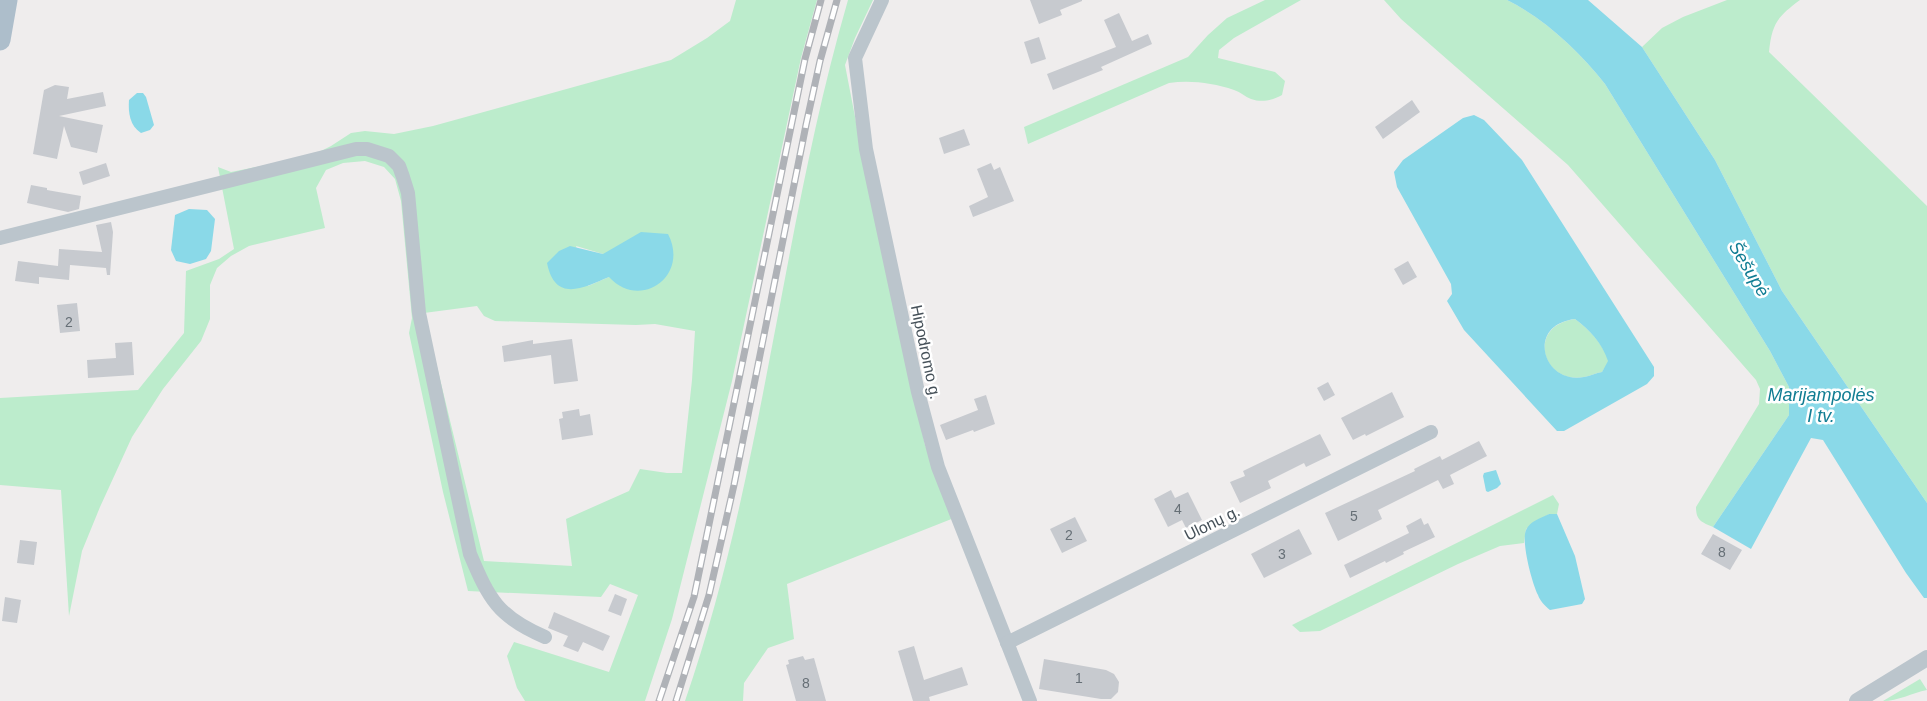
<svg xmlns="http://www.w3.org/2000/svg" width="1927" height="701" viewBox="0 0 1927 701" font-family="Arial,sans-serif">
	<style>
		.green { fill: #bceccc; fill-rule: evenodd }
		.water { fill: #8ad9e8; fill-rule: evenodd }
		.building { fill: #c7cacf }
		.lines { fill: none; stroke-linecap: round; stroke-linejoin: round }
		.minor { stroke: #bbc5cc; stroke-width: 14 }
		.tertiary { stroke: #bbc5cc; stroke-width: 16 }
		.primary { stroke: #adbecb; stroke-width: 21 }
		.rail-casing { stroke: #afb2b7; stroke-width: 7 }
		.rail { stroke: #fff; stroke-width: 4.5; stroke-dasharray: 14; stroke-linecap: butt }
		.labels { text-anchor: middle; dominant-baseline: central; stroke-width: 5; stroke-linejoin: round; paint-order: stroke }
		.number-label { font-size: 14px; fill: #666f76 }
		.street-label { font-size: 16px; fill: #465159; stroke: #fff }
		.water-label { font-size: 18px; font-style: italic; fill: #117d93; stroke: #fff }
	</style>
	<rect width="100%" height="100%" fill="#efeded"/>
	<g class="green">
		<path d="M736 0H817L801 58 732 381 672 619 645 701H525L517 688 507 656 514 642 609 672 638 595 610 584 601 597 468 591 443 492 409 333 412 318 401 201 395 179 384 167 365 161 343 163 326 170 316 188 325 228 249 246 231 256 217 268 210 285V319L201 341 163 389 132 437 100 507 82 551 69 616 61 490 0 485V398L138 390 184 333 186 271 219 259 234 249 218 167 231 172 311 156 331 146 351 133 365 131 394 134 433 126 671 60 707 38 730 21ZM576 246 603 254 609 277 588 286ZM477 306 484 316 495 321 636 325 655 324 695 331 692 380 682 473H667L640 469 629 491 566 519 572 566 484 561 424 313Z"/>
		<path d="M848 0H873L855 38 845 65 874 215 925 445 954 518 787 584 794 639 768 648 744 683 743 701H685C764 474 781 231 848 0Z"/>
		<path d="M1265 0H1301L1234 38 1219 50 1218 58 1275 72 1285 81 1282 95C1273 100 1262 103 1251 99 1245 97 1241 92 1234 90 1213 83 1191 80 1169 83L1028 144 1024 127 1188 57 1208 35 1227 18Z"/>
		<path d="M1384 0H1507C1545 19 1579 51 1605 84L1770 351 1789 387V415L1713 527C1701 522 1696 520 1696 507L1759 404 1760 389 1756 380 1568 165 1401 19Z"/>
		<path d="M1727 0H1800C1777 17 1772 24 1769 52L1927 206V503L1782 291 1715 160 1642 47 1662 28 1683 17Z"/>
		<path d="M1575 319C1590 330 1602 343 1609 361L1602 372C1596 373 1590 376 1584 377 1543 385 1525 326 1575 319Z"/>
		<polygon points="1553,495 1559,504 1557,514 1549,514 1526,529 1524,543 1500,546 1458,564 1320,631 1300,632 1292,625"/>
		<path d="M1920 679 1927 690C1912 693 1898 701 1883 701Z"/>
	</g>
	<g class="water">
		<path d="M1507 0H1588L1642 47 1715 160 1782 291 1927 503V598H1924L1906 573 1823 440 1811 438 1751 549 1713 527 1789 415V387L1770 351 1605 84C1579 51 1545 19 1507 0Z"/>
		<path d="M137 93H143L146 97 154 125 150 130 141 133C130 126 128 113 129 100Z"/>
		<path d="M1474 115 1484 120 1522 160 1654 367V376L1647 384 1564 431H1557L1464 330 1447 301 1452 294 1451 284 1397 187 1394 172 1403 160 1463 118ZM1575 319C1590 330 1602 343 1608 361L1602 372C1596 373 1590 376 1584 377 1543 385 1525 325 1575 319Z"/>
		<polygon points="189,209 207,210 215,219 211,251 206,259 190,264 176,261 171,250 175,215"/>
		<path d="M641 232 668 234C690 276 640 311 609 277 583 288 555 303 547 263L559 251 570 246 603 254Z"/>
		<polygon points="1496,470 1501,484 1497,488 1488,492 1486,491 1483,476 1484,473"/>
		<path d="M1549 514H1557L1575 556 1585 599 1582 604 1550 610C1545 606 1540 601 1538 595 1532 583 1521 542 1526 530 1530 521 1541 518 1549 514Z"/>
	</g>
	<g class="building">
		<polygon points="1030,0 1082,0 1082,1 1060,10 1062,15 1039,24"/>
		<polygon points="1119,13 1132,41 1148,34 1152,44 1101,67 1103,70 1053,90 1047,74 1116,47 1104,20"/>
		<polygon points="1039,37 1046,59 1031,64 1024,42"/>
		<polygon points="55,85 69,87 67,99 103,92 106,106 59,116 103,125 97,153 71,147 64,126 57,159 33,154 44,90"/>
		<polygon points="1412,100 1420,112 1383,139 1375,127"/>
		<polygon points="964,129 970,145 944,154 939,138"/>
		<polygon points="106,163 110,176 83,185 79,172"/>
		<polygon points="991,163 994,170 1000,167 1014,201 973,217 969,206 988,197 977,169"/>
		<polygon points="31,185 47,188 47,190 81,196 79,209 68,212 27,203"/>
		<polygon points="111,222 113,232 110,275 107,275 106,268 70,265 69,280 39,277 39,284 15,281 18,261 58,266 59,249 102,252 96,225"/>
		<polygon points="1408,261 1417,277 1403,285 1394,269"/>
		<polygon points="77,303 80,331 60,333 57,305"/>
		<polygon points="572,339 578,381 554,384 551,355 504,362 502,346 533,340 533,344"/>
		<polygon points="132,342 134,375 88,378 87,360 116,358 115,343"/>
		<polygon points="1328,382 1335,395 1324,401 1317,388"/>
		<polygon points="1392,392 1404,417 1366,436 1365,434 1353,440 1341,418"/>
		<polygon points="986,395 995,424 974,432 973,430 946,440 940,425 978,410 974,399"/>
		<polygon points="579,409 580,416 590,414 593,435 562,440 559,419 563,418 562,412"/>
		<polygon points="1320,434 1331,455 1306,467 1304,463 1268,481 1271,488 1240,503 1230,482 1245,476 1243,471"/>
		<polygon points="1479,441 1487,456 1450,475 1454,484 1443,489 1438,480 1378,510 1382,519 1338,541 1325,513 1415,471 1414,469 1440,456 1442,460"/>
		<polygon points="1171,490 1175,498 1188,492 1202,520 1186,528 1182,520 1168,527 1154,499"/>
		<polygon points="1075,517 1087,541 1062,553 1050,529"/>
		<polygon points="1421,518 1424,525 1428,523 1435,537 1403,552 1404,554 1386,563 1385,561 1350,578 1344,565 1409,533 1406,526"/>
		<polygon points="1299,529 1312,554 1264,578 1251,554"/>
		<polygon points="1713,534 1742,550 1730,570 1701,554"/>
		<polygon points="20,540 37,542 34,565 17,563"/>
		<polygon points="615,594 627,599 621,616 608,611"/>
		<polygon points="5,597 21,600 17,623 2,621"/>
		<polygon points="554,612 610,636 603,651 583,642 578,652 563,646 568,636 548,628"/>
		<polygon points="914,646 924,680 962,667 968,685 929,697 930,701 913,701 898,651"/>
		<polygon points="803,656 805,660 814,658 826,701 796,701 786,665 789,664 788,660"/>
		<polygon points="1044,659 1106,670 1114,674 1119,682 1118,692 1111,699 1101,699 1039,689"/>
	</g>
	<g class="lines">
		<g class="minor">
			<polyline points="882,0 855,58 866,149 918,392 938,467 1030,701"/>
			<path d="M0 238 356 149H367L389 156 399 166 403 177 408 193 419 313 470 554C489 599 498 617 545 637"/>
			<polyline points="1007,643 1431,432"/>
		</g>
		<polyline class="tertiary" points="1857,701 1927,658"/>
		<polyline class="primary" points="0,40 7,0"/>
		<g class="rail-casing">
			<g id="rail">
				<polyline points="659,701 694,597 805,59 821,0"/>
				<polyline points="676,701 709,595 734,485 806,125 820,61 837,0"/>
			</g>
		</g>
		<use href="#rail" class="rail"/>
	</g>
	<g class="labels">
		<g class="number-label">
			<text x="69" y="322">2</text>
			<text x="1178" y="509">4</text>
			<text x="1354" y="516">5</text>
			<text x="1069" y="535">2</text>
			<text x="1722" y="552">8</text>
			<text x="1282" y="554">3</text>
			<text x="1079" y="678">1</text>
			<text x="806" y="683">8</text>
		</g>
		<g class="street-label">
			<text transform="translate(926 352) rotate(78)">Hipodromo g.</text>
			<text transform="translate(1212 523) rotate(-26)">Ulonų g.</text>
		</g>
		<g class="water-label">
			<text transform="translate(1749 269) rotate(59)">Šešupė</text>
			<text x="1821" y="395">Marijampolės<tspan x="1821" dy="21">I tv.</tspan></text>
		</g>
	</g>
</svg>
